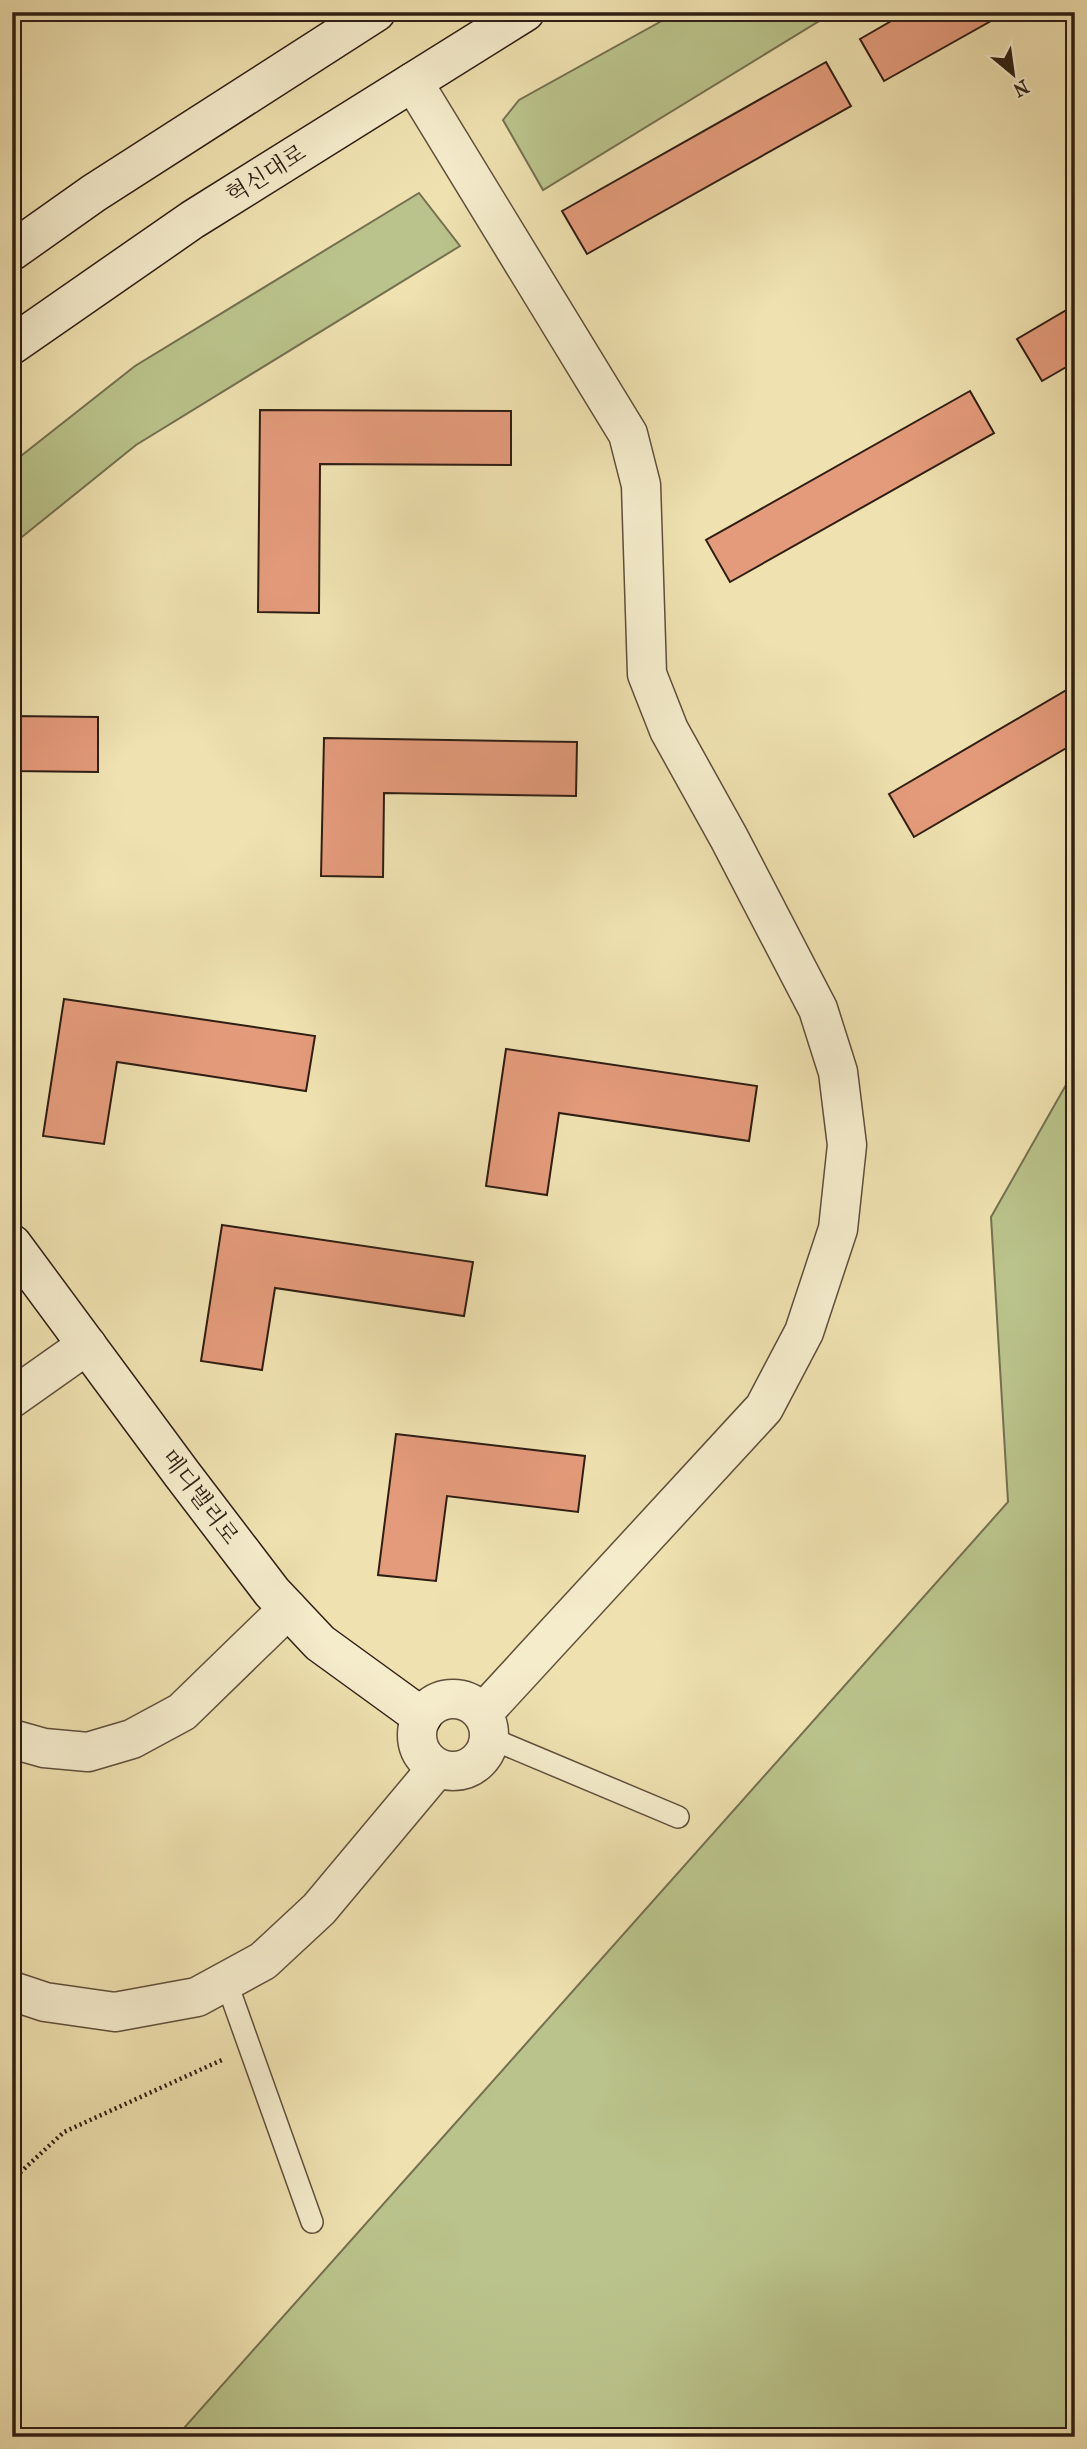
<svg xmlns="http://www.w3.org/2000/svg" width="1087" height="2449" viewBox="0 0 1087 2449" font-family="'IM FELL French Canon','Noto Serif KR',serif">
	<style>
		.green { fill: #bac38b; stroke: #74704f; stroke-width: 2 }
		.building { fill: #e49b7b; stroke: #2f1e13; stroke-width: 2 }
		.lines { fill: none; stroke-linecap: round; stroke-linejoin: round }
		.lane-casing { stroke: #5f4f3a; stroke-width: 24 }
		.street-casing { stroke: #5f4f3a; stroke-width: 41 }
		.secondary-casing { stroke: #2f1e13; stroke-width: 41 }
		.path { stroke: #2f1e13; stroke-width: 4.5; stroke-dasharray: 2 3.5; stroke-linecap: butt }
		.lane { stroke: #f5eccc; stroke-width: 21 }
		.street { stroke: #f5eccc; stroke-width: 38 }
		.secondary { stroke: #f5eccc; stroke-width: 38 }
		.labels { text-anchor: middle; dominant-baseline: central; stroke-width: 5; stroke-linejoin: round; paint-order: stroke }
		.street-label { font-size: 23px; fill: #2f1e13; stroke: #f5eccc }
	</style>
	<rect width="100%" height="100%" fill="#efe1b0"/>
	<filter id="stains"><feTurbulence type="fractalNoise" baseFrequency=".00286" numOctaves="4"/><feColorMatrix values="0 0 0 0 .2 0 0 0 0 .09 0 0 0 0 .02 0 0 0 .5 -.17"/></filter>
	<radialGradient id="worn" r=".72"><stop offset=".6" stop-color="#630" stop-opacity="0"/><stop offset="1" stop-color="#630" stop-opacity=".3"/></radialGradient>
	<g class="green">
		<polygon points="678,12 834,12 543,190 503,120 519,100"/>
		<polygon points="419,193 460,246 136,445 12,545 12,463 135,366"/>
		<polygon points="1075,1069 1075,2437 176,2437 1008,1502 991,1217"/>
	</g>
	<g class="building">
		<polygon points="907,12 1007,12 884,81 860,39"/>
		<polygon points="826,62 851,106 587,254 562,211"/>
		<polygon points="1075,305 1075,362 1042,381 1017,339"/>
		<polygon points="970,391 994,433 730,582 706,540"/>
		<polygon points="260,410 511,411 511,465 320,464 319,613 258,612"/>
		<polygon points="1075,685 1075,743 914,837 889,794"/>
		<polygon points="12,716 98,717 98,772 12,771"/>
		<polygon points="324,738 577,742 576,796 384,793 383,877 321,876"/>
		<polygon points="64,999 315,1036 306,1091 117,1062 104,1144 43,1136"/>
		<polygon points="506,1049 757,1086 749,1141 559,1113 547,1195 486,1186"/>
		<polygon points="222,1225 473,1262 464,1316 275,1288 262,1370 201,1361"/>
		<polygon points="396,1434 585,1456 578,1512 447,1496 436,1581 378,1575"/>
	</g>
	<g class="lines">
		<g class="lane-casing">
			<g id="lane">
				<polyline points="490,1738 678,1817"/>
				<polyline points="226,1981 312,2222"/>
			</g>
		</g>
		<g class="street-casing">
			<g id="street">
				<polyline points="413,82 628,434 641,485 647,674 669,730 729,838 818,1009 838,1072 847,1145 838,1229 804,1332 764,1408 483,1713"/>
				<polyline points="12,1398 87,1345"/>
				<circle cx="453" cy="1735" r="36"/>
				<polyline points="12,1739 44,1748 88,1752 132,1739 182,1712 288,1609"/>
				<polyline points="12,1991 45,2002 115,2012 197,1997 263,1961 319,1909 437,1768"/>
			</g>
		</g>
		<g class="secondary-casing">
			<g id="secondary">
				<polyline points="12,251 94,193 376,12"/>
				<polyline points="12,345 192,220 525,12"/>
				<polyline points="12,1244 182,1474 272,1592 320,1643 422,1717"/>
			</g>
		</g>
		<polyline class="path" points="12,2180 64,2132 224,2059"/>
		<use href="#lane" class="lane"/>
		<use href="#street" class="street"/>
		<use href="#secondary" class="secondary"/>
	</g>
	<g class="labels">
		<g class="street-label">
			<text transform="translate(266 174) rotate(-32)">혁신대로</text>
			<text transform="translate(200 1497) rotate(53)">메디밸리로</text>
		</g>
	</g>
	<rect width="1087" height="2449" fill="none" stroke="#efe1b0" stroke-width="42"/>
	<rect x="14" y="14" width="1059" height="2421" fill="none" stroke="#2f1e13" stroke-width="3.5"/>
	<rect x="21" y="21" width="1045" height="2407" fill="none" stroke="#2f1e13" stroke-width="2"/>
	<g transform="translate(1013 74) rotate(151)" stroke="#f5eccc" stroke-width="5" paint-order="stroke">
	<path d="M0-5L12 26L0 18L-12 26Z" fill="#2f1e13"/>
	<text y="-10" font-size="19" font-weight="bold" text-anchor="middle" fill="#2f1e13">N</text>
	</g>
	<rect width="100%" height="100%" filter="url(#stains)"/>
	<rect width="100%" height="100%" fill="url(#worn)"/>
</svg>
